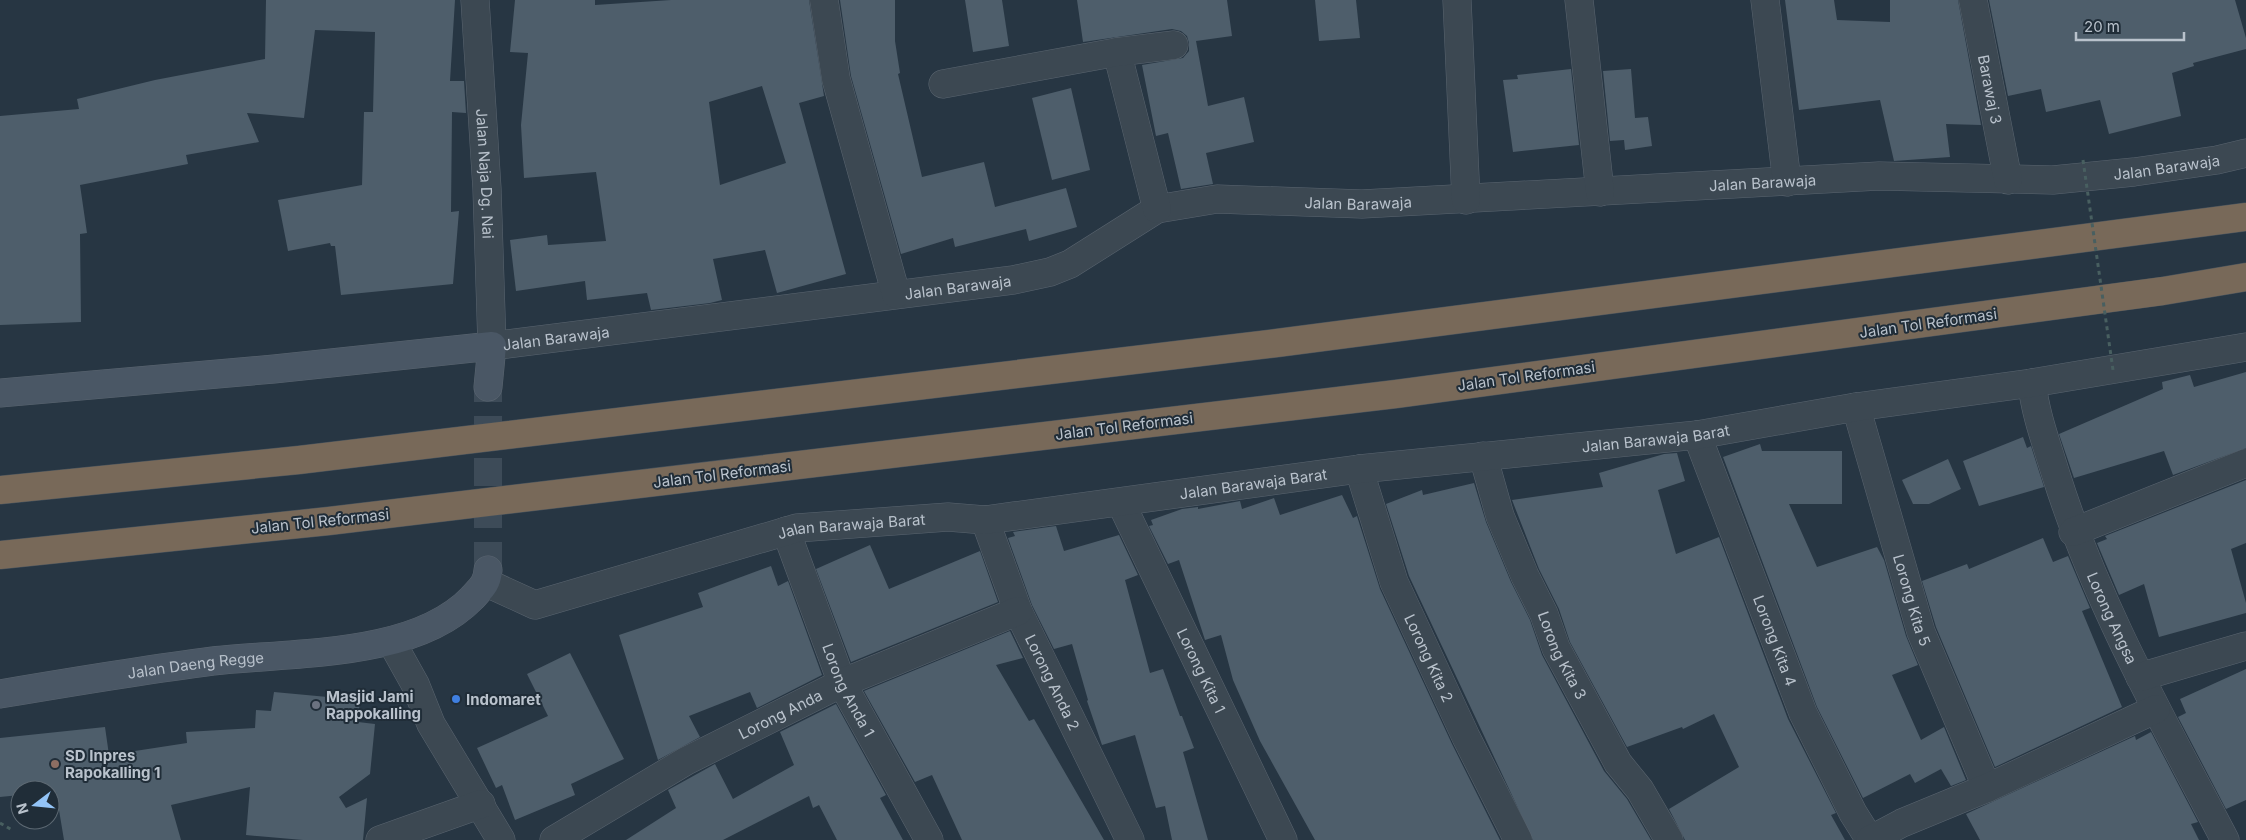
<svg xmlns="http://www.w3.org/2000/svg" width="2246" height="840" viewBox="0 0 2246 840" font-family="Inter,sans-serif">
	<style>
		.building { fill: #4e5e6b; fill-rule: evenodd }
		.lines { fill: none; stroke-linecap: round; stroke-linejoin: round }
		.secondary-tunnel { stroke: #3d4b58; stroke-width: 28; stroke-dasharray: 28 14; stroke-linecap: butt }
		.street-casing { stroke: #5a6570; stroke-width: 29 }
		.secondary-casing { stroke: #5a6570; stroke-width: 29 }
		.highway-casing { stroke: #46525d; stroke-width: 29 }
		.path { stroke: #485f60; stroke-width: 3; stroke-dasharray: 4 4; stroke-linecap: butt }
		.street { stroke: #3c4852; stroke-width: 28 }
		.secondary { stroke: #4a5765; stroke-width: 28 }
		.highway { stroke: #786959; stroke-width: 28 }
		.path-bridge { stroke: #485f60; stroke-width: 3; stroke-dasharray: 4 4; stroke-linecap: butt }
		.shop-dot { fill: #3f7fe0; stroke: #202d38; stroke-width: 2 }
		.worship-dot { fill: #6b7280; stroke: #202d38; stroke-width: 2 }
		.education-dot { fill: #8d6e63; stroke: #202d38; stroke-width: 2 }
		.labels { text-anchor: middle; dominant-baseline: central; stroke-width: 4; stroke-linejoin: round; paint-order: stroke }
		.street-label { font-size: 15px; fill: #b9c2cc; stroke: #202d38 }
		.poi-label { font-size: 15px; font-weight: bold; fill: #b9c2cc; stroke: #202d38; text-anchor: start }
	</style>
	<rect width="100%" height="100%" fill="#273643"/>
	<g class="building">
		<polygon points="266,0 455,0 450,81 464,81 466,113 452,112 451,212 459,211 453,284 341,295 335,246 331,246 330,243 288,251 278,200 362,185 364,112 373,112 375,32 315,30 304,118 247,113 259,142 186,155 188,164 80,185 87,233 80,234 81,322 0,325 0,116 79,109 77,99 155,80 265,59"/>
		<path d="M515 0H595V5L671 0H809L824 96 799 103 846 274 777 293 765 250 713 259 722 300 710 303 651 310 647 293 587 300 585 281 516 291 510 240 547 235 548 245 606 241 596 172 524 178 521 125 528 53 510 52ZM762 86 786 163 720 185 709 102Z"/>
		<polygon points="840,0 895,0 895,41 900,73 898,74 922,177 984,162 995,207 1066,188 1077,227 1029,241 1026,229 955,247 953,238 901,254 851,76"/>
		<polygon points="965,0 1002,0 1009,46 973,52"/>
		<polygon points="1077,0 1227,0 1232,36 1196,41 1208,106 1244,97 1254,142 1206,153 1213,184 1181,189 1168,133 1156,136 1142,65 1183,58 1189,51 1189,43 1187,36 1181,31 1172,29 1083,42"/>
		<polygon points="1315,0 1356,0 1360,38 1319,41"/>
		<polygon points="1785,0 1834,0 1837,20 1890,22 1890,0 1958,0 1981,125 1946,124 1950,157 1894,161 1880,100 1799,110"/>
		<polygon points="1989,0 2235,0 2246,38 2246,49 2193,63 2194,66 2172,73 2181,116 2109,134 2100,100 2046,112 2041,89 2008,96"/>
		<polygon points="1571,69 1579,145 1513,152 1503,80 1518,79 1517,75"/>
		<polygon points="1631,69 1635,118 1648,117 1652,146 1625,150 1624,140 1610,141 1603,71"/>
		<polygon points="1071,88 1090,170 1052,180 1032,98"/>
		<polygon points="2246,372 2246,448 2173,475 2164,451 2074,478 2059,434 2163,389 2162,382 2190,375 2194,387"/>
		<polygon points="2023,437 2027,448 2031,446 2044,487 1979,506 1963,461"/>
		<polygon points="1760,444 1762,451 1842,451 1842,504 1789,504 1817,567 1877,547 1884,560 1906,636 1918,665 1892,675 1921,740 1944,727 1966,780 1951,786 1941,769 1915,783 1910,774 1863,798 1817,707 1723,457"/>
		<polygon points="1677,453 1685,481 1658,490 1676,554 1719,537 1788,719 1836,813 1831,815 1845,840 1685,840 1669,809 1739,767 1714,714 1683,729 1682,727 1627,747 1570,642 1559,609 1539,569 1512,500 1603,487 1599,473 1664,454"/>
		<polygon points="1948,459 1961,489 1929,504 1913,504 1902,480"/>
		<polygon points="2246,480 2246,543 2231,549 2246,603 2246,613 2159,637 2144,584 2119,595 2097,543 2107,539 2105,536"/>
		<polygon points="1474,483 1486,522 1511,582 1530,620 1542,655 1604,771 1627,799 1651,840 1533,840 1409,576 1386,504 1422,490 1423,495"/>
		<polygon points="1342,495 1353,518 1357,516 1380,589 1452,744 1500,840 1315,840 1260,741 1233,680 1221,635 1205,640 1179,560 1168,564 1149,526 1153,525 1151,520 1182,509 1198,507 1198,509 1240,501 1242,509 1274,498 1280,515"/>
		<polygon points="1056,526 1064,551 1119,535 1138,575 1125,580 1150,673 1163,669 1180,716 1182,716 1194,748 1183,752 1208,840 1172,840 1165,806 1156,808 1135,735 1102,745 1087,701 1088,700 1072,644 1054,649 1032,605 1008,538 1015,536 1013,532"/>
		<polygon points="2043,538 2053,562 2068,556 2090,608 2082,611 2122,707 1995,767 1936,627 1922,581 1967,564 1969,569"/>
		<polygon points="870,545 889,589 980,551 998,602 851,662 816,569"/>
		<polygon points="771,566 778,586 788,581 822,675 757,708 750,692 689,716 700,737 658,760 619,635 703,607 698,593"/>
		<polygon points="1010,631 1023,658 996,665 1029,721 1034,719 1104,840 962,840 932,775 915,782 864,691"/>
		<polygon points="570,653 624,759 571,784 575,795 515,820 502,785 496,788 477,748 548,716 527,674"/>
		<polygon points="2246,669 2246,800 2226,809 2178,717 2186,713 2180,699"/>
		<polygon points="274,692 360,700 358,722 375,724 370,774 339,797 346,808 367,798 363,840 303,840 246,835 250,787 171,805 181,840 64,840 56,792 20,790 20,795 0,797 0,738 105,727 109,755 187,743 186,732 255,728 256,710 271,711"/>
		<polygon points="836,704 886,795 880,798 903,840 837,840 819,805 813,808 809,796 723,840 626,840 676,808 668,790 715,764 733,799 794,765 780,732"/>
		<polygon points="2151,732 2198,822 2191,824 2199,840 1980,840 1966,814 2135,736 2136,740"/>
	</g>
	<g class="lines">
		<polyline class="secondary-tunnel" points="488,570 488,387"/>
		<g class="street-casing">
			<g id="street">
				<path id="s1" d="M475 0 487 189 492 346 1013 280 1050 272 1070 264 1157 209 1217 199 1362 204 1879 176 2053 180 2134 172 2217 160 2246 153"/>
				<polyline points="824,0 836,79 896,294"/>
				<polyline points="1457,0 1466,200"/>
				<polyline points="1579,0 1600,192"/>
				<polyline points="1765,0 1787,182"/>
				<path id="s2" d="M1973 0 2008 180"/>
				<polyline points="1117,52 1157,209"/>
				<polyline points="943,84 1117,52 1174,45"/>
				<path id="s3" d="M2032 383C2035 414 2047 445 2056 475 2096 603 2163 721 2225 840"/>
				<path id="s4" d="M1856 407 1921 632 1987 788"/>
				<path id="s5" d="M1697 435 1803 713 1853 813 1870 840"/>
				<path id="s6" d="M1483 456 1500 516 1525 576 1544 614 1556 648 1618 763 1640 790 1669 840"/>
				<path id="s7" d="M1359 469 1394 582 1466 737 1518 840"/>
				<path id="s8" d="M1121 503 1283 840"/>
				<path id="s9" d="M985 520 1018 611 1130 840"/>
				<path id="s10" d="M786 531 842 683 929 840"/>
				<polyline points="2073,532 2246,463"/>
				<path id="s11" d="M487 583 535 605 797 528 948 517 985 520 1359 469 1697 435 1856 407 2032 383 2246 347"/>
				<polyline points="391,641 415,684 431,724 501,840"/>
				<polyline points="2140,677 2246,646"/>
				<polyline points="380,840 481,804"/>
				<path id="s12" d="M554 840 686 761 842 683 1018 611"/>
				<polyline points="1870,840 1902,823 1987,788 2156,709"/>
			</g>
		</g>
		<g class="secondary-casing">
			<g id="secondary">
				<polyline points="0,393 274,369 492,346 488,387"/>
				<path id="s13" d="M0 694C71 682 142 670 213 661 292 652 414 658 472 598 481 588 487 584 488 570"/>
			</g>
		</g>
		<g class="highway-casing">
			<g id="highway">
				<polyline points="0,490 299,460 1277,343 2246,217"/>
				<polyline points="0,555 329,521 1396,394 2163,291 2246,277"/>
			</g>
		</g>
		<polyline class="path" points="0,823 12,830"/>
		<use href="#street" class="street"/>
		<use href="#secondary" class="secondary"/>
		<use href="#highway" class="highway"/>
		<polyline class="path-bridge" points="2083,160 2113,370"/>
	</g>
	<circle class="shop-dot" cx="456" cy="699" r="5"/>
	<circle class="worship-dot" cx="316" cy="705" r="5"/>
	<circle class="education-dot" cx="55" cy="764" r="5"/>
	<g class="labels">
		<g class="street-label">
			<text stroke="none"><textPath href="#s2" startOffset="91">Barawaj 3</textPath></text>
			<text stroke="none"><textPath href="#s1" startOffset="2046">Jalan Barawaja</textPath></text>
			<text stroke="none"><textPath href="#s1" startOffset="174">Jalan Naja Dg. Nai</textPath></text>
			<text stroke="none"><textPath href="#s1" startOffset="1641">Jalan Barawaja</textPath></text>
			<text stroke="none"><textPath href="#s1" startOffset="1236">Jalan Barawaja</textPath></text>
			<text stroke="none"><textPath href="#s1" startOffset="816">Jalan Barawaja</textPath></text>
			<text transform="translate(1928 323) rotate(-8)">Jalan Tol Reformasi</text>
			<text stroke="none"><textPath href="#s1" startOffset="411">Jalan Barawaja</textPath></text>
			<text transform="translate(1526 376) rotate(-8)">Jalan Tol Reformasi</text>
			<text transform="translate(1124 426) rotate(-7)">Jalan Tol Reformasi</text>
			<text stroke="none"><textPath href="#s11" startOffset="1190">Jalan Barawaja Barat</textPath></text>
			<text transform="translate(722 474) rotate(-7)">Jalan Tol Reformasi</text>
			<text stroke="none"><textPath href="#s11" startOffset="785">Jalan Barawaja Barat</textPath></text>
			<text transform="translate(320 521) rotate(-6)">Jalan Tol Reformasi</text>
			<text stroke="none"><textPath href="#s11" startOffset="380">Jalan Barawaja Barat</textPath></text>
			<text stroke="none"><textPath href="#s4" startOffset="201">Lorong Kita 5</textPath></text>
			<text stroke="none"><textPath href="#s3" startOffset="249">Lorong Angsa</textPath></text>
			<text stroke="none"><textPath href="#s5" startOffset="220">Lorong Kita 4</textPath></text>
			<text stroke="none"><textPath href="#s6" startOffset="215">Lorong Kita 3</textPath></text>
			<text stroke="none"><textPath href="#s7" startOffset="202">Lorong Kita 2</textPath></text>
			<text stroke="none"><textPath href="#s13" startOffset="198">Jalan Daeng Regge</textPath></text>
			<text stroke="none"><textPath href="#s8" startOffset="186">Lorong Kita 1</textPath></text>
			<text stroke="none"><textPath href="#s9" startOffset="176">Lorong Anda 2</textPath></text>
			<text stroke="none"><textPath href="#s10" startOffset="171">Lorong Anda 1</textPath></text>
			<text stroke="none"><textPath href="#s12" startOffset="259">Lorong Anda</textPath></text>
		</g>
		<g class="poi-label">
			<text x="326" y="696">Masjid Jami<tspan x="326" dy="17">Rappokalling</tspan></text>
			<text x="466" y="699">Indomaret</text>
			<text x="65" y="755">SD Inpres<tspan x="65" dy="17">Rapokalling 1</tspan></text>
		</g>
	</g>
	<g transform="translate(35 805) rotate(254)"><circle r="24" fill="#202d38" stroke="#5d6973"/>
	<path d="M0-4L9 19L0 12L-9 19Z" fill="#93c4f7"/>
	<text y="-8" font-size="14" font-weight="bold" text-anchor="middle" fill="#b9c2cc">N</text>
	</g>
	<path d="M2076 32v8h108v-8" fill="none" stroke="#b9c2cc" stroke-width="2.5"/>
	<text x="2084" y="32" font-size="15" fill="#b9c2cc" stroke="#202d38" stroke-width="4" paint-order="stroke">20 m</text>
</svg>
